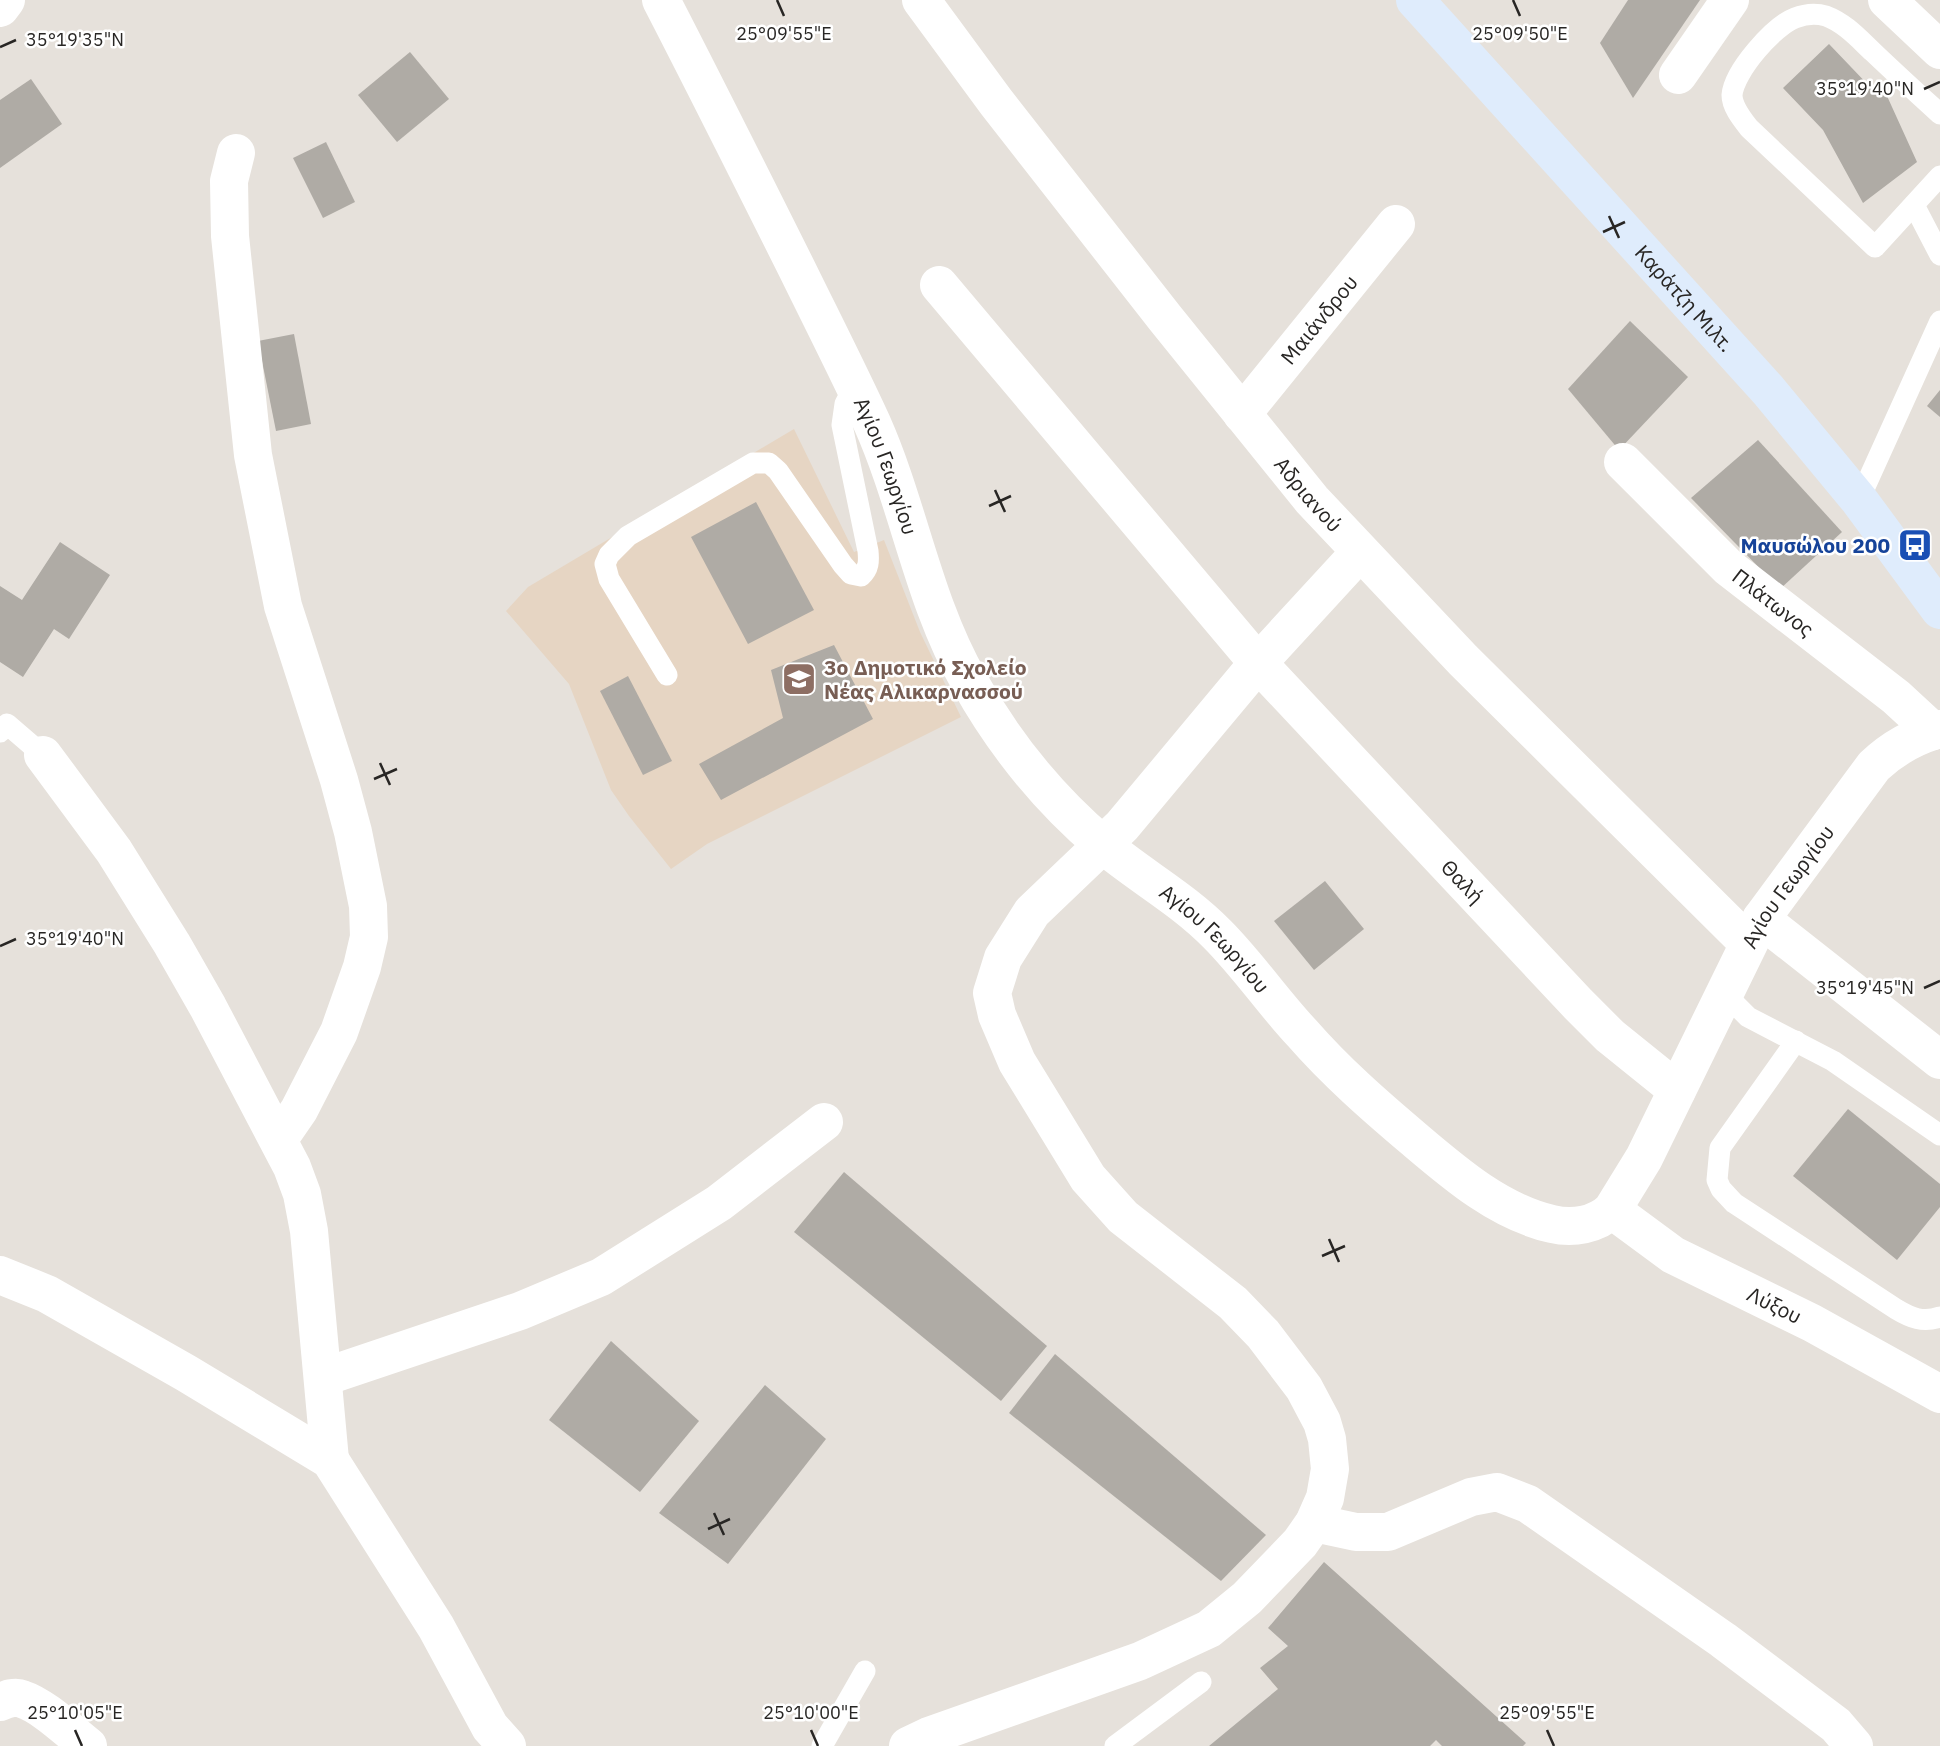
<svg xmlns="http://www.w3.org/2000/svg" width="1940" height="1746" viewBox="0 0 1940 1746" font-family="'IBM Plex Sans',sans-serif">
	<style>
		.education { fill: #e6d5c3 }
		.building { fill: #afaba5 }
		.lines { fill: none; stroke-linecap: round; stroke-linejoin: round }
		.lane { stroke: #fff; stroke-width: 21 }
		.street { stroke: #fff; stroke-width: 38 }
		.secondary { stroke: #dfecfc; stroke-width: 38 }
		.ticks { fill: none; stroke: #282624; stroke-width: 2.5 }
		.labels { text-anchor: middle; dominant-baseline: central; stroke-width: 5; stroke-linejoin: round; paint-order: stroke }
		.street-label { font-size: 21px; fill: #282624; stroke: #fff }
		.transit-label { font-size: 21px; font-weight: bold; fill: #164399; stroke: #fff; text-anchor: end }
		.education-label { font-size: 21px; font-weight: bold; fill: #785e54; stroke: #fff; text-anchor: start }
		.ticks-label { font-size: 18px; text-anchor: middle; fill: #282624; stroke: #fff; stroke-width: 5; stroke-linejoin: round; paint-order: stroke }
	</style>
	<rect width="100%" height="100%" fill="#e6e1db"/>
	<polygon class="education" points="794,429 854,552 884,540 920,632 961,717 707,844 671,869 629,816 611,790 569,684 506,611 528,587"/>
	<g class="building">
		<polygon points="1628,0 1700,0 1633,98 1600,43"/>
		<polygon points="1829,44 1872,89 1882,85 1917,162 1863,203 1823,130 1783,88"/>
		<polygon points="410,52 449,99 397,142 358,95"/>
		<polygon points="31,79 62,124 0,168 0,100"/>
		<polygon points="326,142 355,202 323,218 293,158"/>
		<polygon points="1630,321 1688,377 1619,450 1568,389"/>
		<polygon points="294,334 311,424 276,431 258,341"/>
		<polygon points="1940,390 1940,417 1927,406"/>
		<polygon points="1758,440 1842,532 1780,589 1691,498"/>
		<polygon points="756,502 814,610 748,644 691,537"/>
		<polygon points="60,542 110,575 69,639 54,629 23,677 0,662 0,586 22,600"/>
		<polygon points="834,645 873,719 721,800 699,764 783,718 771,670"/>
		<polygon points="628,676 672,761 643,775 600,691"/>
		<polygon points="1325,881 1364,929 1314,970 1274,921"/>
		<polygon points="1848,1109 1940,1184 1940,1207 1897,1260 1793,1176"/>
		<polygon points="844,1172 1047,1346 1001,1401 794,1232"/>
		<polygon points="611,1341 699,1421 640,1492 549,1420"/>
		<polygon points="1055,1354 1266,1535 1221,1581 1009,1413"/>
		<polygon points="765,1385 826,1439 728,1564 659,1513"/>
		<polygon points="1324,1562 1526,1743 1523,1746 1442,1746 1436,1740 1430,1746 1209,1746 1278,1689 1260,1668 1288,1646 1268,1628"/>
	</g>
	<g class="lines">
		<g class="lane">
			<path d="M1940 114C1918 94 1895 73 1873 52 1859 39 1845 23 1826 16 1816 13 1805 14 1795 18 1774 26 1734 71 1732 95 1732 107 1742 119 1749 128L1875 247 1940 176"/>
			<polyline points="1914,205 1940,255"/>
			<polyline points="1859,500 1940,321"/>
			<path d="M667 675 609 579 605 564 609 555 628 536 753 463H769L778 471 843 565 851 574 861 576C869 569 869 561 868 551L842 425 845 404 854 387"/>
			<polyline points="0,732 7,724 43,755"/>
			<polyline points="1724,993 1748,1017 1833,1061 1940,1135"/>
			<path d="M1796 1041 1720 1148 1717 1180 1721 1189 1734 1203 1896 1309C1911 1318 1923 1323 1940 1317"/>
			<polyline points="822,1746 865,1671"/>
			<polyline points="1115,1746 1201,1682"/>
		</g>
		<g class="street">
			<path id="s1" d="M661 0C707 89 752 179 797 269 822 320 848 371 872 423 909 506 923 601 969 681 1003 742 1049 799 1102 844 1140 876 1183 899 1217 934 1248 965 1272 1001 1302 1033 1336 1072 1375 1106 1414 1139 1454 1173 1499 1212 1552 1224 1573 1229 1596 1225 1612 1210L1644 1158 1761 919 1874 766C1893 748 1915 736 1940 729"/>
			<path id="s2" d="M921 0 996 102 1165 318 1312 500 1463 660 1748 943"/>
			<polyline points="1887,0 1940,50"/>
			<polyline points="0,8 6,0"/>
			<polyline points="1678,75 1730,0"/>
			<polyline points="236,153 229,181 230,236 253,455 283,606 339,780 353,832 368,906 369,937 362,967 339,1032 299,1110 279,1139"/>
			<path id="s3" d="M939 285 1258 663 1578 1004 1610 1036 1677 1090"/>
			<path id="s4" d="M1242 414 1396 224"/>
			<path id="s5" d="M1623 462 1729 568 1896 697 1933 731"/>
			<polyline points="43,755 114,851 172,944 208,1007 292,1167 302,1194 309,1231 330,1460"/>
			<polyline points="1761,919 1940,1060"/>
			<path id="s6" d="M1612 1210 1673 1255 1812 1323 1940 1394"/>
			<polyline points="0,1275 47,1294 186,1373 330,1460 436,1627 490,1727 507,1746"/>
			<polyline points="324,1377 520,1311 601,1277 719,1203 824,1122"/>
			<polyline points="1314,1523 1356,1532 1388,1532 1471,1497 1497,1492 1528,1504 1723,1640 1836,1725 1854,1746"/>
			<path d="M0 1702C7 1699 15 1696 22 1699 44 1706 70 1732 88 1746"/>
			<polyline points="908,1746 929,1736 1140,1661 1209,1629 1247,1598 1300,1543 1314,1523 1325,1498 1330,1469 1327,1439 1322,1422 1304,1388 1263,1334 1233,1303 1123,1217 1088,1178 1017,1062 997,1015 992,993 1003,958 1032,912 1122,826 1258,663 1360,552"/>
		</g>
		<path class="secondary" id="s7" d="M1415 0 1768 390 1859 500 1940 610"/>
	</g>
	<path class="ticks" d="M777 0 784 16M1513 0 1520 16M0 47 16 40M1924 89 1940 82M1609 216 1619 238M1603 232 1625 222M995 490 1005 512M989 506 1011 496M380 763 390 785M374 779 397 769M0 946 16 939M1924 988 1940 981M1329 1239 1339 1262M1322 1256 1345 1246M714 1513 724 1535M708 1529 730 1519M75 1730 82 1746M811 1730 818 1746M1547 1730 1554 1746"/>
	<defs>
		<g id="bus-square" transform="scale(1.75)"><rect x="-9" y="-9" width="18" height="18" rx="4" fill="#1a4fb4" stroke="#fff"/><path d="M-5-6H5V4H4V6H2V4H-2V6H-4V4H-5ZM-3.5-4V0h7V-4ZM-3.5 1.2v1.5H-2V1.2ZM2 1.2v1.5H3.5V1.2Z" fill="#fff"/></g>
		<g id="school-square" transform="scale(1.75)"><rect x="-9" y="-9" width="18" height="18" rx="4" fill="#8d6e63" stroke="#fff"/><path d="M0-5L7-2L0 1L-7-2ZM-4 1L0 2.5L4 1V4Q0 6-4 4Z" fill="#fff"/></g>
	</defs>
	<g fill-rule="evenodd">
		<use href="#bus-square" x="1915" y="545"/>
		<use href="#school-square" x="799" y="679"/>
	</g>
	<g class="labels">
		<g class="street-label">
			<text stroke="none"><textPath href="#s7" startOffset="402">Καράτζη Μιλτ.</textPath></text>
			<text stroke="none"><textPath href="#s4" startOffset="122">Μαιάνδρου</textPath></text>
			<text stroke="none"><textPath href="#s1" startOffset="518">Αγίου Γεωργίου</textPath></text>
			<text stroke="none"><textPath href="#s2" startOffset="628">Αδριανού</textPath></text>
			<text stroke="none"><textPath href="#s5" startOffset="206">Πλάτωνος</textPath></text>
			<text stroke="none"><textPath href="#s3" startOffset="794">Θαλή</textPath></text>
			<text stroke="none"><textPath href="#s1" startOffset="1988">Αγίου Γεωργίου</textPath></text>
			<text stroke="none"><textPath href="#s1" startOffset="1108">Αγίου Γεωργίου</textPath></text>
			<text stroke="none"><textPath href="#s6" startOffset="189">Λύξου</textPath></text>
		</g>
		<g class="transit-label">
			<text x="1890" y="545">Μαυσώλου 200</text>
		</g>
		<g class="education-label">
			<text x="824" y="667">3ο Δημοτικό Σχολείο<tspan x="824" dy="24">Νέας Αλικαρνασσού</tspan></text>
		</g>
	</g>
	<g class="ticks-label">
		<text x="784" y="40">25°09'55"E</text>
		<text x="1520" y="40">25°09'50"E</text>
		<text x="75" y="46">35°19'35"N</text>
		<text x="1865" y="95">35°19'40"N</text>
		<text x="75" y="945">35°19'40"N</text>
		<text x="1865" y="994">35°19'45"N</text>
		<text x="75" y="1719">25°10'05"E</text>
		<text x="811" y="1719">25°10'00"E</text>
		<text x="1547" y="1719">25°09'55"E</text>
	</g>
</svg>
